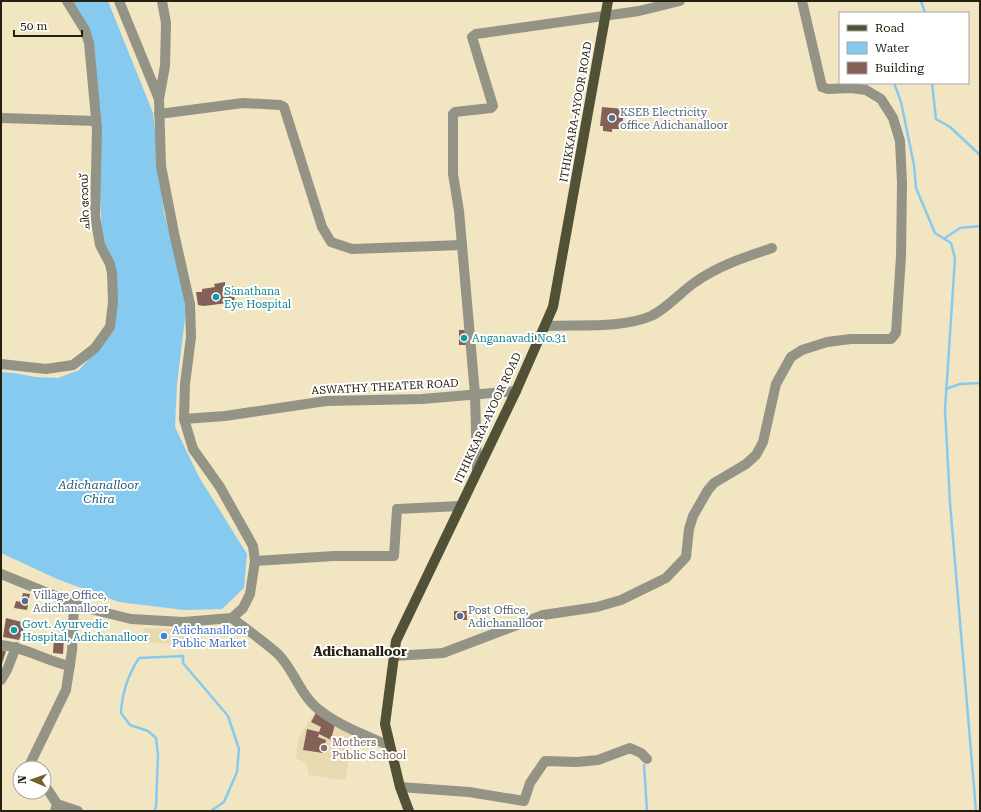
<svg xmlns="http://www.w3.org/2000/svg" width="981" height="812" viewBox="0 0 981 812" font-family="'Roboto Serif','Noto Sans Malayalam',serif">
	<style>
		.built { fill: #e8dab0 }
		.water { fill: #86cbef }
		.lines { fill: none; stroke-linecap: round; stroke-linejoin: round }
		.stream { stroke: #86cbef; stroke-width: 2.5 }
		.building { fill: #836058 }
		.minor { stroke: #939485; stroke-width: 10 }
		.major { stroke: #505137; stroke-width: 10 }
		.service-dot { fill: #5c6f8a; stroke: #fff; stroke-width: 1.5 }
		.culture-dot { fill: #0f9aa8; stroke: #fff; stroke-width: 1.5 }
		.shop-dot { fill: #3f7fe0; stroke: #fff; stroke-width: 1.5 }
		.education-dot { fill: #8d6e63; stroke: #fff; stroke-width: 1.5 }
		.labels { text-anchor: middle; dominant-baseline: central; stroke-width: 4; stroke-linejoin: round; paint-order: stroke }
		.street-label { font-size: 11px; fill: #242012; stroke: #fff }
		.service-label { font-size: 11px; fill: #4e5e75; stroke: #fff; text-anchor: start }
		.culture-label { font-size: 11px; fill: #0d838f; stroke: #fff; text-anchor: start }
		.shop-label { font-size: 11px; fill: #366cbe; stroke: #fff; text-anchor: start }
		.education-label { font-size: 11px; fill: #785e54; stroke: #fff; text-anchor: start }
		.water-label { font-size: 12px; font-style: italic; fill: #255b74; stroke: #fff }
		.quarter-label { font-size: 13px; font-weight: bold; fill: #242012; stroke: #fff }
	</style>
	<rect width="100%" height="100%" fill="#f1e5c2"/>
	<g class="built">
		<polygon points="144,628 185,629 184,645 142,642"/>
		<polygon points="316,710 353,734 345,780 309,775 306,763 296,758 298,739"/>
	</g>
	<polygon class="water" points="71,1 108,1 153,113 164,213 179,270 186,311 177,384 175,427 199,477 247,554 244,588 222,609 184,610 119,602 57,579 1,553 1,372 14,373 36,377 58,378 79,370 104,342 115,319 102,238 93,42"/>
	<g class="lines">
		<g class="stream">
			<polyline points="921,1 925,13"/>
			<polyline points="894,83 901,102 914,165 916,188 935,233 951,243 955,258 945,410 950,503 976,811"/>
			<polyline points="932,83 936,119 950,127 980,155"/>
			<polyline points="945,238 960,228 980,226"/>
			<polyline points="946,389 960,384 980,383"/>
			<polyline points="644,765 647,811"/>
			<path d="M154 811 156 807 158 755 156 738 148 731 130 725 121 713C122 692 128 675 139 658L183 656V663L228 716 239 749 237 772 224 802 211 811"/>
		</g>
	</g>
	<g class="building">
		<polygon points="602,107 624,109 622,129 612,129 612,132 603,131 603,126 600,126"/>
		<polygon points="225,282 225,287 233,286 235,302 204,306 198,305 196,292 202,292 202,289 215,287 214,284"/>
		<rect x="459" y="330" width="9" height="15"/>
		<polygon points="23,593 30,594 27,610 14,608 16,601 21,602"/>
		<rect x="454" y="611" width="13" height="9"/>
		<polygon points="6,618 26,623 19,640 3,637"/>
		<polygon points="54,637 64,637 63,654 53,653"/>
		<polygon points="1,650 6,651 1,667"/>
		<polygon points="316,713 335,724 331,740 319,734 318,737 326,740 323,753 303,750 307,729 319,732 321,727 311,722"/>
	</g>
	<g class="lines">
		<g class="minor">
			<polyline points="119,1 159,99"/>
			<polyline points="159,114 243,103 280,105 284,107 322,227 331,242 352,249 462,245"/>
			<polyline points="1,118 96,121"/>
			<path d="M545 326C577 324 621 329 651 316 665 310 681 292 694 283 717 266 745 257 772 248"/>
			<polyline points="1,364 46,369 73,365 95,348 110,327 113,302 112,273 110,264 100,245 95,216 97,129 89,43 85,30 67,1"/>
			<polyline points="184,419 225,416 326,401 422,399 516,391"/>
			<polyline points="477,471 475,394 459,211 453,174 453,114 455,112 491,108 493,106 472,37 476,34 639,11 680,1"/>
			<polyline points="255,561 334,556 394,556 397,509 460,506"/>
			<polyline points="1,574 82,607 131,619 183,622 232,618 243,608 250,594 255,561 253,546 220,487 193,449 184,419 185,384 191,337 190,304 174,233 161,166 159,99 165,66 166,23 162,1"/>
			<path d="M232 618C247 630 264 641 278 654 295 671 301 698 322 712 342 727 367 736 390 746"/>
			<path d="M1 645C25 647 46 661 70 666"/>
			<polyline points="394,656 443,653 543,615 597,607 621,600 666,578 686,557 689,529 693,516 708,490 714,483 746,464 756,455 763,442 776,384 791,357 802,350 827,342 851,339 891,339 896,333 901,256 902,183 900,141 893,118 881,99 866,90 851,88 828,89 822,87 802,1"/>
			<polyline points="1,680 7,670 16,647"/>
			<polyline points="28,768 66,690 72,651 74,604"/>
			<polyline points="400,787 469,792 524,801 530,783 545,761 577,762 598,760 630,748 641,753 647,759"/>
			<polyline points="44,788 48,790 57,804 55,811"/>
			<polyline points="57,804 78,811"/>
		</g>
		<polyline class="major" points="409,811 400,787 385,724 396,641 516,391 553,307 608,1"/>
	</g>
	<g class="service-dot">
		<circle cx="612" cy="118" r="4"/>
		<circle cx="25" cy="601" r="4"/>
		<circle cx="460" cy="616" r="4"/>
	</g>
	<g class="culture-dot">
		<circle cx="216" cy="297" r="4"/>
		<circle cx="464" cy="338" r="4"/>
		<circle cx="14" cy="630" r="4"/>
	</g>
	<circle class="shop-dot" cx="164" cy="636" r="4"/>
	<circle class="education-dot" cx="324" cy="748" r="4"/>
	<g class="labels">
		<g class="street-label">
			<text transform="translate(576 112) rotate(-80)">ITHIKKARA-AYOOR ROAD</text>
			<text transform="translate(85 202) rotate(-92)">ചിറ റോഡ്</text>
			<text transform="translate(385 387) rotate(-3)">ASWATHY THEATER ROAD</text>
			<text transform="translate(488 418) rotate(-65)">ITHIKKARA-AYOOR ROAD</text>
		</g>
		<g class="service-label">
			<text x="620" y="112">KSEB Electricity<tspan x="620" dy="13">office Adichanalloor</tspan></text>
			<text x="33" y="595">Village Office,<tspan x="33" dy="13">Adichanalloor</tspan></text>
			<text x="468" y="610">Post Office,<tspan x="468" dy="13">Adichanalloor</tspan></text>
		</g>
		<g class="culture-label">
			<text x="224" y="291">Sanathana<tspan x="224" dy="13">Eye Hospital</tspan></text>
			<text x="472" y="338">Anganavadi No.31</text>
			<text x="22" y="624">Govt. Ayurvedic<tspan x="22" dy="13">Hospital, Adichanalloor</tspan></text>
		</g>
		<g class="shop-label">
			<text x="172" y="630">Adichanalloor<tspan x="172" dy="13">Public Market</tspan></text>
		</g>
		<g class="education-label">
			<text x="332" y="742">Mothers<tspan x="332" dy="13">Public School</tspan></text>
		</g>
		<g class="water-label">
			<text x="99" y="485">Adichanalloor<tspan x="99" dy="14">Chira</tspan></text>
		</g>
		<g class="quarter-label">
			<text x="360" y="651">Adichanalloor</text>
		</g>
	</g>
	<rect width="981" height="812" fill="none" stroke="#242012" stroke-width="4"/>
	<rect x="839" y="12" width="130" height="72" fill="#ffffff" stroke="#a7a6a0"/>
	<rect x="847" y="25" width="20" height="6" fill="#505137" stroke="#a7a6a0"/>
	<text x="875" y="32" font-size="12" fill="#242012">Road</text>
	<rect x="847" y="42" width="20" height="12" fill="#86cbef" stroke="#a7a6a0"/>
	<text x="875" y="52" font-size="12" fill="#242012">Water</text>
	<rect x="847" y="62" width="20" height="12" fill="#836058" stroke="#a7a6a0"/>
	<text x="875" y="72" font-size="12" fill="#242012">Building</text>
	<g transform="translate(32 780) rotate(272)"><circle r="19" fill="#ffffff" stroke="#a7a6a0"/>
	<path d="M0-3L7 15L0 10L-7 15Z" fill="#70612e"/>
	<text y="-6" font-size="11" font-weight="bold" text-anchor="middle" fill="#242012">N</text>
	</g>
	<path d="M14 30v6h68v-6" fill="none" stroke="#242012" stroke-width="2"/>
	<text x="20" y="30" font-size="12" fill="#242012" stroke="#ffffff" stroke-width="3" paint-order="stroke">50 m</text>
</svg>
